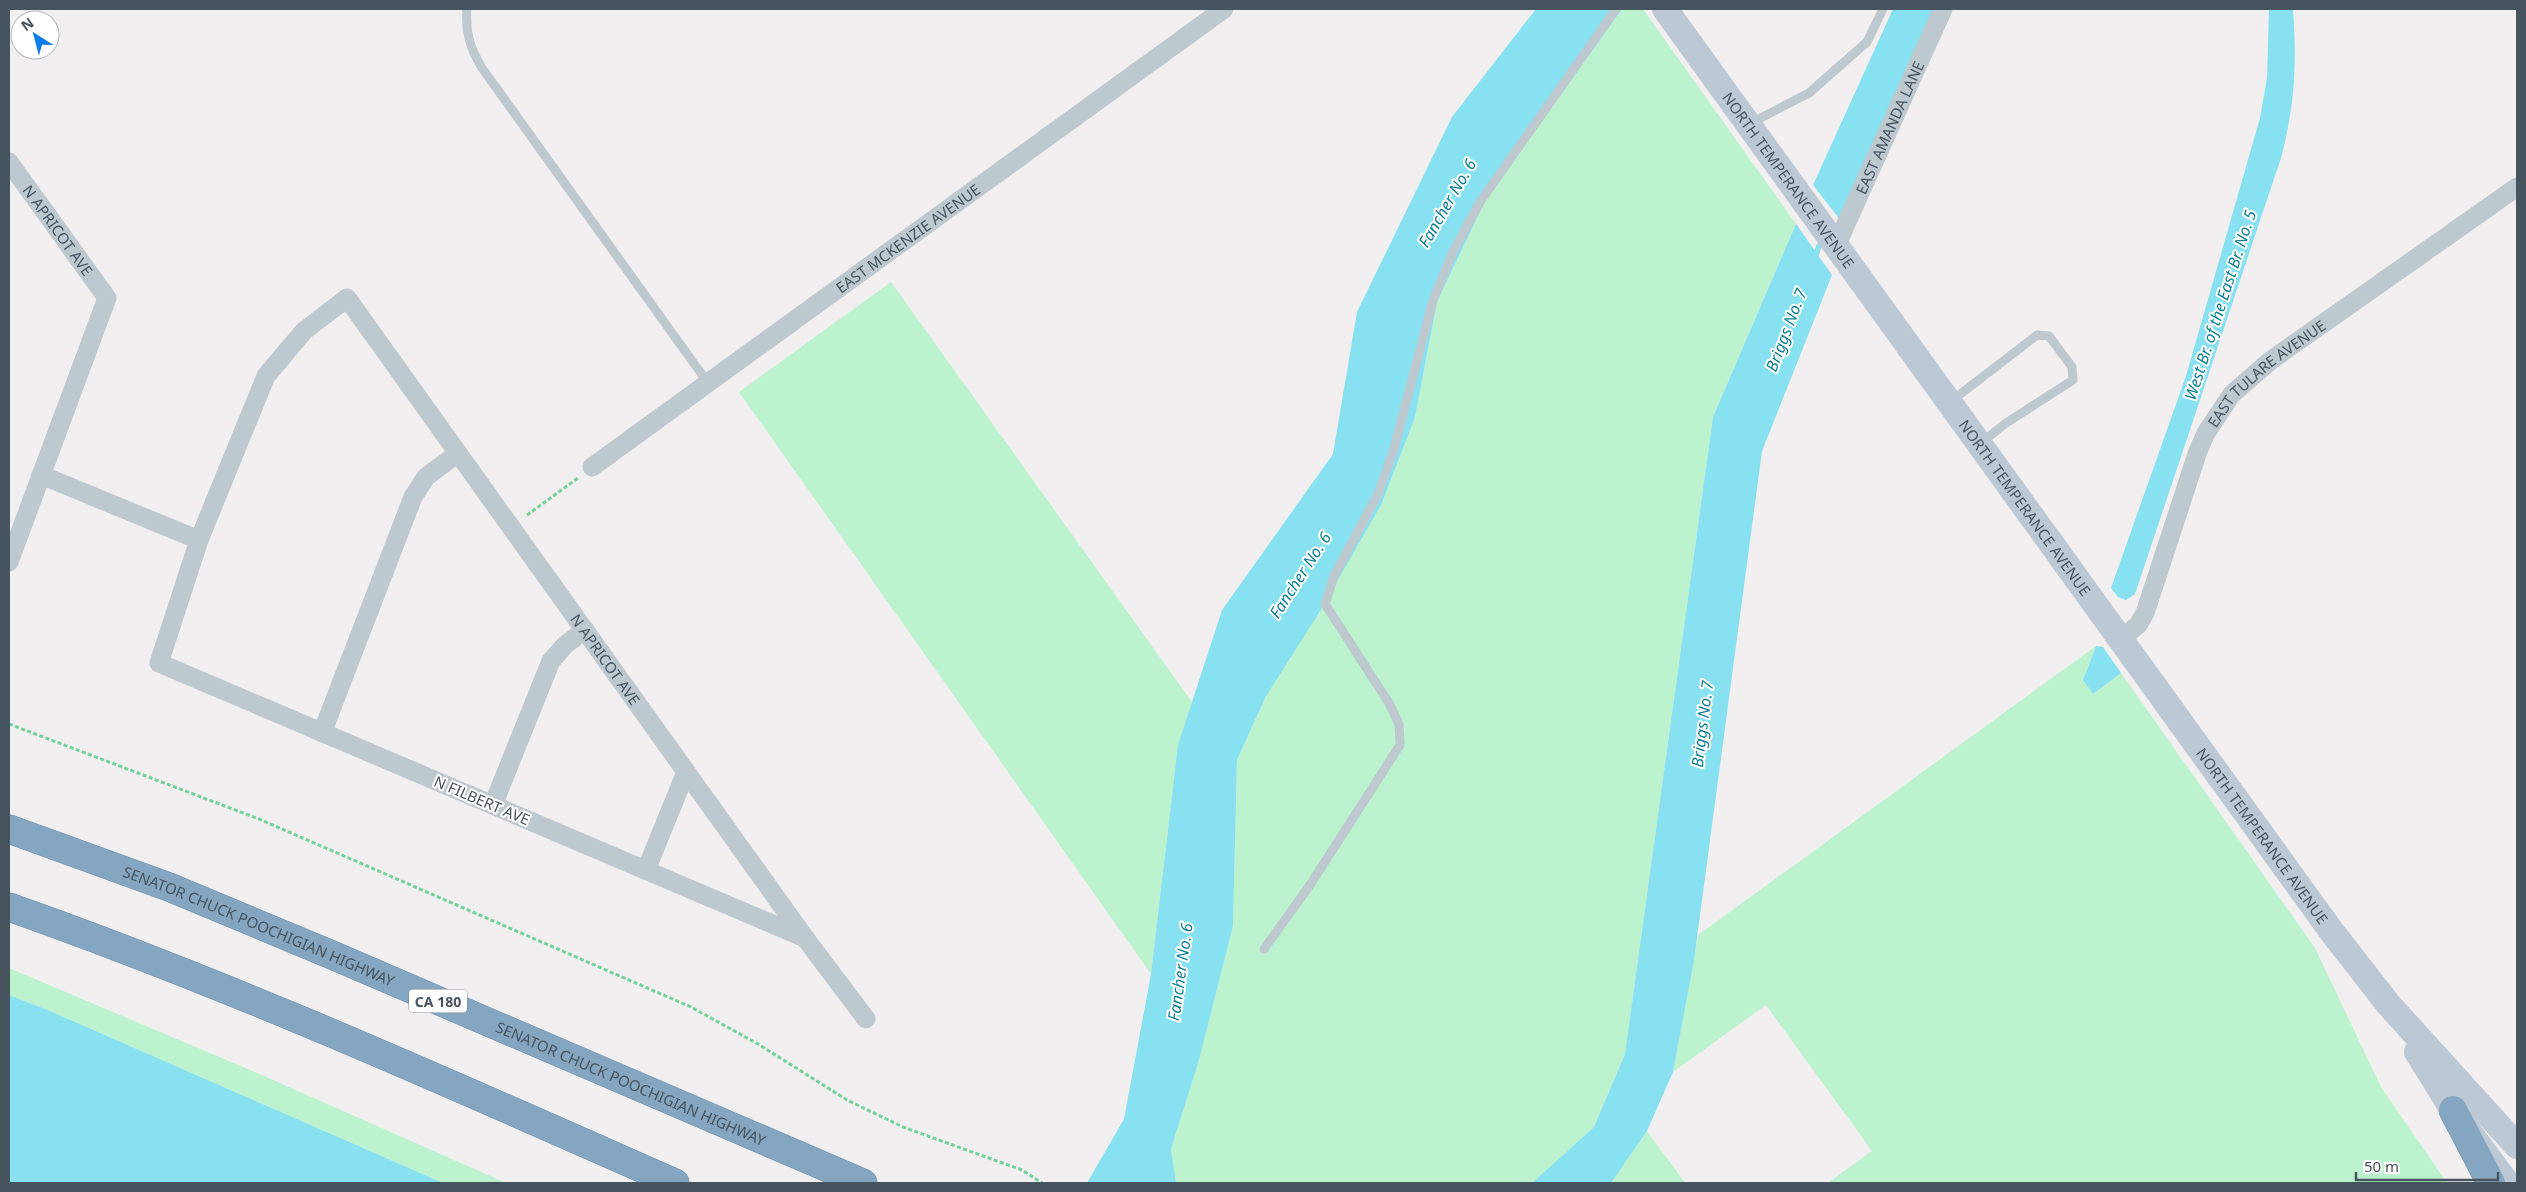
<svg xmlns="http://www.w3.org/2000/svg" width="2526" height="1192" viewBox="0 0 2526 1192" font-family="'Noto Sans',sans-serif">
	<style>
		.green { fill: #bcf2ce }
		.water { fill: #87e1f1 }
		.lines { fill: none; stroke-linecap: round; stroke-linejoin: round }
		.stream { stroke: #87e1f1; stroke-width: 5.5 }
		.highway-casing { stroke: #7091ad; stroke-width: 29 }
		.path { stroke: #72d29d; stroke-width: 3; stroke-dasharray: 4 2.5; stroke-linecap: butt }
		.lane { stroke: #bdc8cf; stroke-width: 9 }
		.street { stroke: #bdc8cf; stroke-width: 19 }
		.secondary { stroke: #bcc9d4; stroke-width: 26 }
		.highway { stroke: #85a6c1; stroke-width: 28 }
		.labels { text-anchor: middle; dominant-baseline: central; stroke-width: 4; stroke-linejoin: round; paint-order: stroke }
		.shield { fill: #fff; stroke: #7e878e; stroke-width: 1 }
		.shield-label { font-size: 14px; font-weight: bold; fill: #46545e }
		.street-label { font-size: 15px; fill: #46545e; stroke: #fff }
		.water-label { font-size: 16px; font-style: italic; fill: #077e93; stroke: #fff }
	</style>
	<rect width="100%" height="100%" fill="#f2eff0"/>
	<g class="green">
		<polygon points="1622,9 1643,9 1796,224 1713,417 1625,1054 1594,1127 1532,1183 1176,1183 1171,1149 1199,1060 1233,926 1237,760 1266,696 1415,417 1437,302 1485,201"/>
		<polygon points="891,282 1192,702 1178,746 1151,974 739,392"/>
		<polygon points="2096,646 2083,680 2093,694 2121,673 2315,948 2381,1087 2447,1183 1828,1183 1872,1151 1766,1005 1673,1072 1698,935"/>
		<polygon points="9,968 264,1076 506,1183 443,1183 50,1011 9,995"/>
		<polygon points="1647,1131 1685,1183 1611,1183"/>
	</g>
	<g class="water">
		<polygon points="1536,9 1622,9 1485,201 1437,302 1415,417 1381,505 1317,616 1266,696 1237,760 1233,926 1199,1060 1171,1149 1176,1183 1087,1183 1124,1119 1151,974 1178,745 1222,610 1333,454 1357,312 1452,117"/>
		<polygon points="1893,9 1945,9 1848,230 1813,185"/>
		<path d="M2269 9H2293C2297 66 2295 103 2281 158L2135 594 2126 600 2118 597 2111 588 2186 376 2260 118 2267 78Z"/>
		<polygon points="1796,224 1832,275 1762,451 1694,960 1673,1072 1647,1131 1611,1183 1532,1183 1594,1127 1625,1054 1713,417"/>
		<polygon points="2096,646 2103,647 2121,673 2093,694 2083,680"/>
		<polygon points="9,995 50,1011 443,1183 9,1183"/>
	</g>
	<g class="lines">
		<polyline class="stream" points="1814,260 1819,246"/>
		<g class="highway-casing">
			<g id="highway">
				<path id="s7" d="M9 829 169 887 332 955 863 1183"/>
				<path d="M9 907C236 987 455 1086 675 1183"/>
				<polyline points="2453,1110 2491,1183"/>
			</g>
		</g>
		<g class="path">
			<polyline points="527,515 578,478"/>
			<polyline points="9,724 259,819 691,1007 758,1044 847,1100 903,1127 1022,1170 1042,1183"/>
		</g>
		<g class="lane">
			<path d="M467 9C465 32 470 48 482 68L708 383"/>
			<polyline points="1751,123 1809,93 1867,42 1883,9"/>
			<polyline points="1950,402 2037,335 2049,336 2072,367 2073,380 2006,423 1981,443"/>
			<polyline points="1264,949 1310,885 1400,745 1399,724 1389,703 1325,604 1334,576 1378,494 1394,449 1433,300 1453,252 1480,202 1616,9"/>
		</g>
		<g class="street">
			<path id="s1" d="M9 162 107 298 9 562"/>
			<path id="s2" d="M1836 246 1943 9"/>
			<path id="s3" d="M592 467 1224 9"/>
			<polyline points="41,475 199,540"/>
			<path id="s4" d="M2121 639 2138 625 2145 613 2198 451 2206 433 2232 394 2270 361 2517 187"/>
			<polyline points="322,733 413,497 426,477 458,453"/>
			<polyline points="493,805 551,661 565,645 585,630"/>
			<polyline points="646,870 686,772"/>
			<path id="s5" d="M805 938 159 663 199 540 266 376 304 331 347 298 805 938 866 1019"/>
		</g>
		<g class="secondary">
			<path id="s6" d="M1665 9 2332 932 2389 1005 2517 1146"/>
			<polyline points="2417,1052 2453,1110 2507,1183"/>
		</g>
		<use href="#highway" class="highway"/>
	</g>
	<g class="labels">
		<rect class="shield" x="409" y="989.5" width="58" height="23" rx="4"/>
		<g class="shield-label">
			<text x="438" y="1001">CA 180</text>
		</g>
		<g class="street-label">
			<text stroke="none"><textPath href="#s2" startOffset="130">EAST AMANDA LANE</textPath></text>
			<text stroke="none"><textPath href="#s6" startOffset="211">NORTH TEMPERANCE AVENUE</textPath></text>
			<text stroke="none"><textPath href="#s1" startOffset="84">N APRICOT AVE</textPath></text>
			<text stroke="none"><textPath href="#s3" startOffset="390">EAST MCKENZIE AVENUE</textPath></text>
			<text stroke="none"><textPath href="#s4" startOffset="312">EAST TULARE AVENUE</textPath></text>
			<text stroke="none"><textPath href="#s6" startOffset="615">NORTH TEMPERANCE AVENUE</textPath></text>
			<text stroke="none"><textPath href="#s5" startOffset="1566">N APRICOT AVE</textPath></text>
			<text transform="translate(482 800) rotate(23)">N FILBERT AVE</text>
			<text stroke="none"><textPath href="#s6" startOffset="1020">NORTH TEMPERANCE AVENUE</textPath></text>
			<text stroke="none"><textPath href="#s7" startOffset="268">SENATOR CHUCK POOCHIGIAN HIGHWAY</textPath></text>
			<text stroke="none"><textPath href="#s7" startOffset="672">SENATOR CHUCK POOCHIGIAN HIGHWAY</textPath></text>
		</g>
		<g class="water-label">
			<text transform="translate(1447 203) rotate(-60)">Fancher No. 6</text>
			<text transform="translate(2220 305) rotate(-72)">West Br. of the East Br. No. 5</text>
			<text transform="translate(1786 330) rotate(-69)">Briggs No. 7</text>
			<text transform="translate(1300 575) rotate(-57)">Fancher No. 6</text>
			<text transform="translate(1702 724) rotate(-83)">Briggs No. 7</text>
			<text transform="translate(1180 972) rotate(-82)">Fancher No. 6</text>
		</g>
	</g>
	<rect width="2526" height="1192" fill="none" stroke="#46545e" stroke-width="20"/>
	<g transform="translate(35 35) rotate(324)"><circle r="24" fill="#ffffff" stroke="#b5bbbf"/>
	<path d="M0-4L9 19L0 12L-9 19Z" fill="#107dec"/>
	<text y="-8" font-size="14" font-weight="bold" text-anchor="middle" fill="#46545e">N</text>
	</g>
	<path d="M2356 1172v8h142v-8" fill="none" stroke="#46545e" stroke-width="2.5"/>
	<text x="2364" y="1172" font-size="15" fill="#46545e" stroke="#ffffff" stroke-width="4" paint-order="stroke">50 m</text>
</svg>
